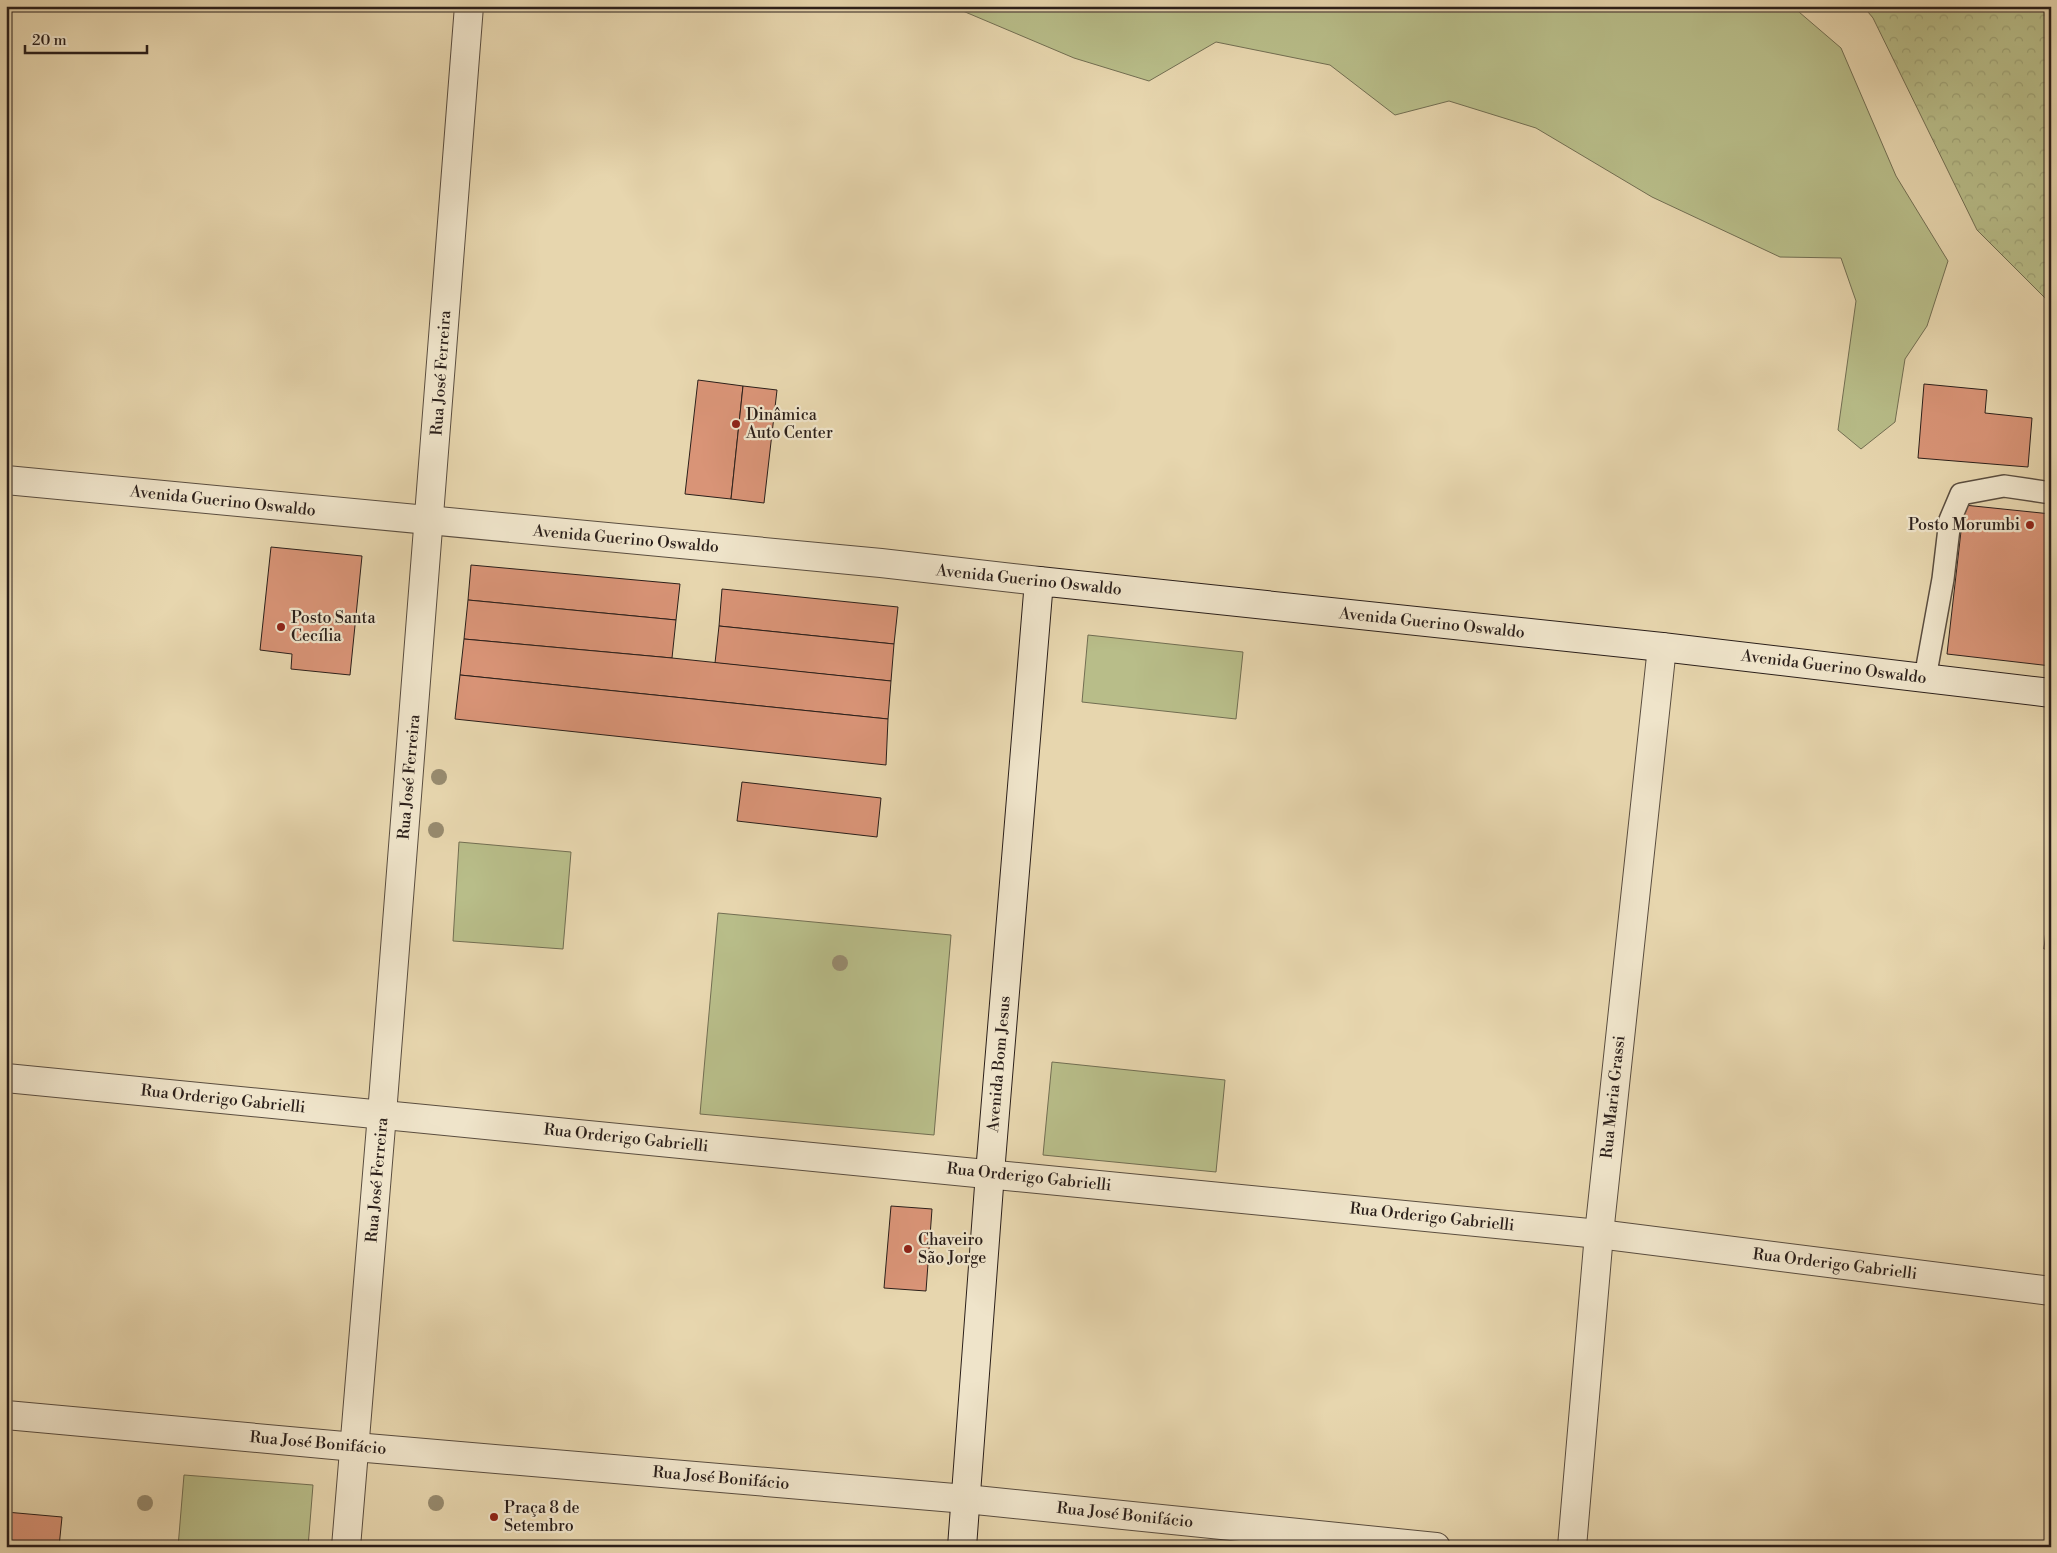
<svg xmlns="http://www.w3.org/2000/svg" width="2057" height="1553" viewBox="0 0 2057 1553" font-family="'Libre Bodoni',serif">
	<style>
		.grass { fill: #b8bd89; stroke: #726e52 }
		.forest { fill: url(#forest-crowns); stroke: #726e52 }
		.building { fill: #d99477; stroke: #2b1f1a }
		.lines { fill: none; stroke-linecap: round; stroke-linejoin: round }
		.lane-casing { stroke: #5a4d3f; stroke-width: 24 }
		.street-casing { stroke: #5a4d3f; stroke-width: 30 }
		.secondary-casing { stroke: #2b1f1a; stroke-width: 30 }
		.lane { stroke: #efe4ca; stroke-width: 21 }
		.street { stroke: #efe4ca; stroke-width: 28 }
		.secondary { stroke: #efe4ca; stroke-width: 28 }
		.tree { fill: #978b6f }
		.poi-dot { fill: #8f2418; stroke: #efe4ca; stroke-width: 2 }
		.labels { text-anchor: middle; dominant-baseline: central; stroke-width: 4.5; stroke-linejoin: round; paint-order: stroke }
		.street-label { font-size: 16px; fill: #2b1f1a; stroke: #efe4ca }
		.poi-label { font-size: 16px; fill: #2b1f1a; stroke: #efe4ca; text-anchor: start }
	</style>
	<defs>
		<pattern id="forest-crowns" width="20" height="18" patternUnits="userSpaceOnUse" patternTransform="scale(1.25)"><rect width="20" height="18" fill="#b8bd89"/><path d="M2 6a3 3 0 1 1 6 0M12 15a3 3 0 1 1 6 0" fill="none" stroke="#9ea276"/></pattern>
	</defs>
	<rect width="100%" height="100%" fill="#e7d6ae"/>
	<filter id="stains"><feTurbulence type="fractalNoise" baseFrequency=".004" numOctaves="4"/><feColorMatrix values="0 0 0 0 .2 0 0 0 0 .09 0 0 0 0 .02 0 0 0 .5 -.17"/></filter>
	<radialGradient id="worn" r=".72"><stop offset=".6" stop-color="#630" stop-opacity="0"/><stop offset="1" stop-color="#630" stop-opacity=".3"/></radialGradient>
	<g class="grass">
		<polygon points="951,6 1792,6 1841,48 1896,176 1948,261 1927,326 1905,359 1895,422 1861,449 1838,430 1856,301 1841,258 1780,257 1652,197 1536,128 1449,101 1395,115 1330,65 1216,42 1149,81 1074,58"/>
		<polygon points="1088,635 1243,652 1236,719 1082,702"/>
		<polygon points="459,842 571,852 563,949 453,941"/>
		<polygon points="718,913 951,935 934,1135 700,1114"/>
		<polygon points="1052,1062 1225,1080 1216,1172 1043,1155"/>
		<polygon points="184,1475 313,1485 308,1547 178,1547"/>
	</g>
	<polygon class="forest" points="1863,6 2051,6 2051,304 1977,230 1873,18"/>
	<g class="building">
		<polygon points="698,380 743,386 731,499 685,494"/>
		<polygon points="1924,384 1987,390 1985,413 2032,418 2028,467 1918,458"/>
		<polygon points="743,386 777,390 764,503 731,499"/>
		<polygon points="1964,505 2051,514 2051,666 1947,654"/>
		<polygon points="271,547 362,556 350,675 291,669 292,654 260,650"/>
		<polygon points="471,565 680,584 676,620 468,600"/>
		<polygon points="722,589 898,607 894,644 719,626"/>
		<polygon points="468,600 676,620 672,658 464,639"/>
		<polygon points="719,626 894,644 891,681 715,663"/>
		<polygon points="464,639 672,658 891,681 888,719 460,675"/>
		<polygon points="460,675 888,719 886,765 455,719"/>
		<polygon points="742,782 881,798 877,837 737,821"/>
		<polygon points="2051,881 2051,949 2044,949"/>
		<polygon points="891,1206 932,1209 926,1291 884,1288"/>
		<polygon points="6,1512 62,1517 59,1547 6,1547"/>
	</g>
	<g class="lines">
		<g class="lane-casing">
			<polyline id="lane" points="1925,678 1943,579 1950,520 1961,494 2004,486 2051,493"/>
		</g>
		<g class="street-casing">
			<g id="street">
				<polyline points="6,480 881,563 1039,581"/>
				<polyline points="6,1078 1599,1234 2051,1291"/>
				<polyline points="6,1415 355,1447 966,1499 1436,1547"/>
				<polyline points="346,1547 382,1114 469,6"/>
				<polyline points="1572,1547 1599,1234 1662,647"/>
			</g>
		</g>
		<g class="secondary-casing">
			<polyline id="secondary" points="962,1547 990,1173 1039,581 1662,647 2051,693"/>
		</g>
		<use href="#lane" class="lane"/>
		<use href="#street" class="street"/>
		<use href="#secondary" class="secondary"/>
	</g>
	<g class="tree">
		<circle cx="439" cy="777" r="8"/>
		<circle cx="436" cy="830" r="8"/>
		<circle cx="840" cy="963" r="8"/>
		<circle cx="145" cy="1503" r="8"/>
		<circle cx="436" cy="1503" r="8"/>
	</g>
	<g class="poi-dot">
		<circle cx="736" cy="424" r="5"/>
		<circle cx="2030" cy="525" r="5"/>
		<circle cx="281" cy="627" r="5"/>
		<circle cx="908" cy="1249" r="5"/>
		<circle cx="494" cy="1517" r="5"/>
	</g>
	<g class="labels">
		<g class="street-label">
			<text transform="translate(441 373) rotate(-86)">Rua José Ferreira</text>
			<text transform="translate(223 501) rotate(6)">Avenida Guerino Oswaldo</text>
			<text transform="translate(626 539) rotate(5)">Avenida Guerino Oswaldo</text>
			<text transform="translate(1029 580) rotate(6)">Avenida Guerino Oswaldo</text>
			<text transform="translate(1432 623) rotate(6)">Avenida Guerino Oswaldo</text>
			<text transform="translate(1834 667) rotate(7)">Avenida Guerino Oswaldo</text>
			<text transform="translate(409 777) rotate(-85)">Rua José Ferreira</text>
			<text transform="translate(999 1064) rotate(-85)">Avenida Bom Jesus</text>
			<text transform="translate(1613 1097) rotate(-84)">Rua Maria Grassi</text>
			<text transform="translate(223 1099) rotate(6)">Rua Orderigo Gabrielli</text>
			<text transform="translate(626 1138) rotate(6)">Rua Orderigo Gabrielli</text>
			<text transform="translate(1029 1177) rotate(6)">Rua Orderigo Gabrielli</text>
			<text transform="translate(377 1180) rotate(-85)">Rua José Ferreira</text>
			<text transform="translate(1432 1217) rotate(6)">Rua Orderigo Gabrielli</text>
			<text transform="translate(1835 1264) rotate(7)">Rua Orderigo Gabrielli</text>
			<text transform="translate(318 1443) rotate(5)">Rua José Bonifácio</text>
			<text transform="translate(721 1478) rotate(5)">Rua José Bonifácio</text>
			<text transform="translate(1125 1515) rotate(6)">Rua José Bonifácio</text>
		</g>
		<g class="poi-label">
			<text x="746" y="415">Dinâmica<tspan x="746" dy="18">Auto Center</tspan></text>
			<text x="2020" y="525" text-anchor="end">Posto Morumbi</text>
			<text x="291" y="618">Posto Santa<tspan x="291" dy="18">Cecília</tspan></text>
			<text x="918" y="1240">Chaveiro<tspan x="918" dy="18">São Jorge</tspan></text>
			<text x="504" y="1508">Praça 8 de<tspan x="504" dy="18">Setembro</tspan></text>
		</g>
	</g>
	<rect width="2057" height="1553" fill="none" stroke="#e7d6ae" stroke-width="25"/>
	<rect x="8" y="8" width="2042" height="1538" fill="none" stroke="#2b1f1a" stroke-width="2.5"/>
	<rect x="12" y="12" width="2032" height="1528" fill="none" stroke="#2b1f1a"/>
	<path d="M25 45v8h122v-8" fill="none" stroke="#2b1f1a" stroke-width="2.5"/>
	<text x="32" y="45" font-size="15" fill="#2b1f1a" stroke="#efe4ca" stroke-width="4" paint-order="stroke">20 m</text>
	<rect width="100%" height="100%" filter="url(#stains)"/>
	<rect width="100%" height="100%" fill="url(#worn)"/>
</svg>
